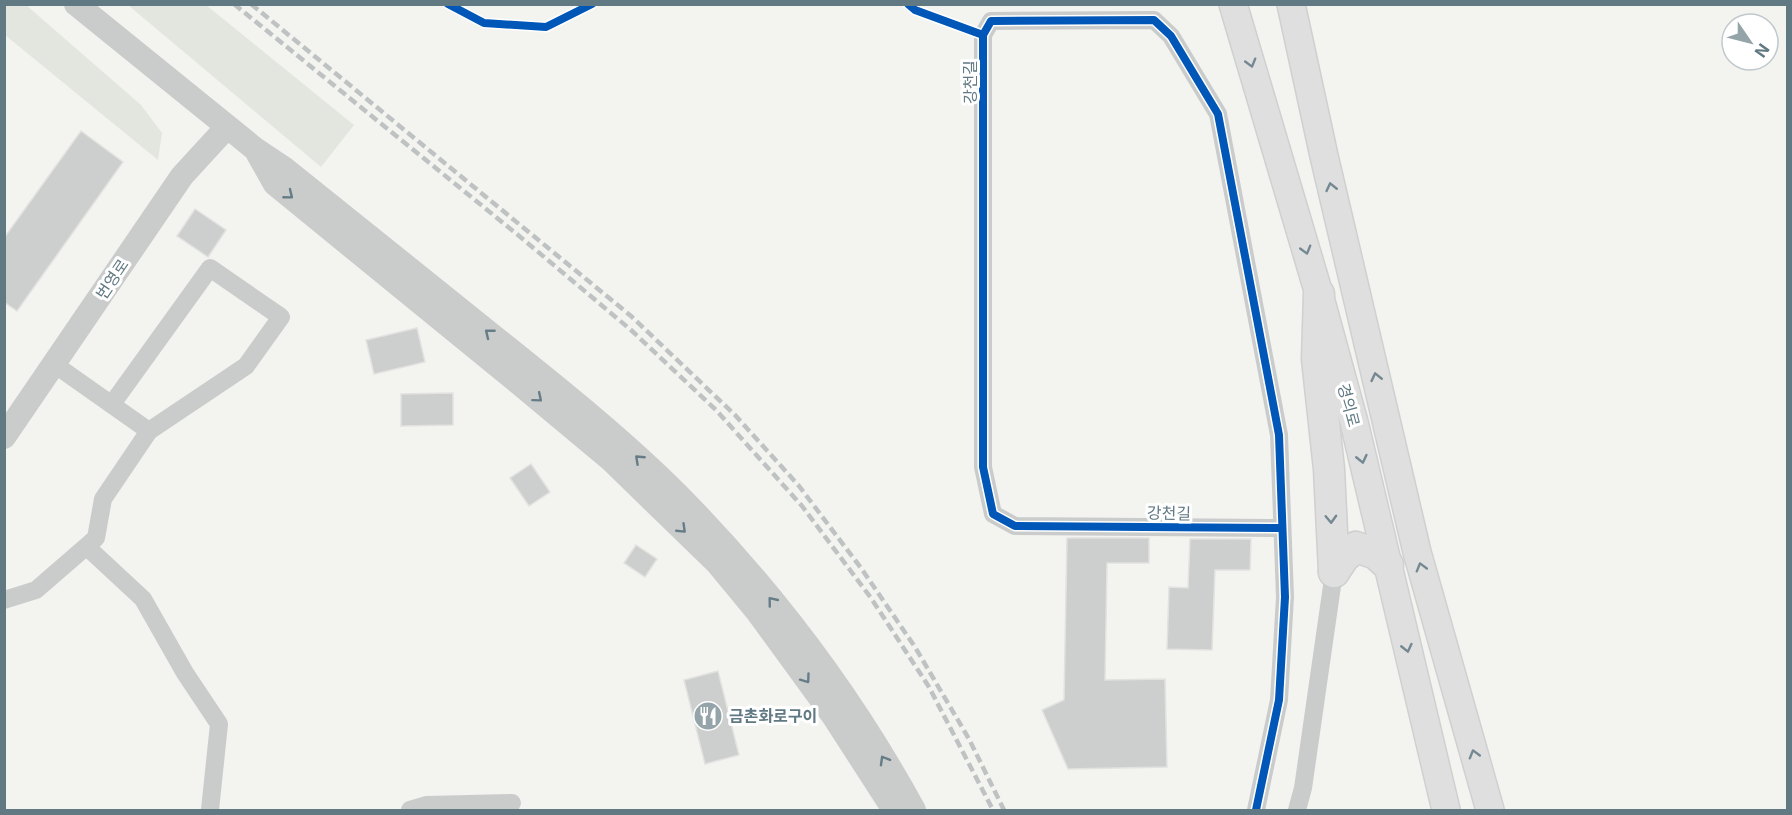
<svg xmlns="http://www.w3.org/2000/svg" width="1792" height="815" viewBox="0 0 1792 815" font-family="Inter,'Noto Sans KR',sans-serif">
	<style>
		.green { fill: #e3e6de }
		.building { fill: #cdcfce; stroke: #e2e2e0; stroke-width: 1.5 }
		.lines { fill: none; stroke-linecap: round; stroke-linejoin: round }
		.secondary-casing { stroke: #cfd1d0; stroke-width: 30 }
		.primary-casing { stroke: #cfd0cf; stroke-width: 33 }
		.minor { stroke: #cacccc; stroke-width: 18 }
		.tertiary { stroke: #cacccc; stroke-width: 24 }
		.secondary { stroke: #dfdfe0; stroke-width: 27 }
		.primary { stroke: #dfdfe0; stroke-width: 30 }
		.rail { stroke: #bfc2c2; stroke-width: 4.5; stroke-dasharray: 9 4.5; stroke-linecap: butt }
		.cycleway-casing { stroke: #fff; stroke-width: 11 }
		.cycleway { stroke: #0057b8; stroke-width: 8 }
		.oneway { stroke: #748891 }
		.oneway2 { stroke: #667d87 }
		.labels { text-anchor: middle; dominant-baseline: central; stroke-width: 6; stroke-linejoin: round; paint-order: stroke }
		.street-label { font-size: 16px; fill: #617983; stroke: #fff }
		.poi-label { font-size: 16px; font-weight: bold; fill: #617983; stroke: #fff; text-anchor: start }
	</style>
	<rect width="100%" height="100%" fill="#f3f3f0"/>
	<g class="green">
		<polygon points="4,5 26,5 141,105 162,133 158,160 5,35"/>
		<polygon points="128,5 206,5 354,125 321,167"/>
	</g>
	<g class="building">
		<polygon points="81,131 123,162 17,311 4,302 4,238"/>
		<polygon points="195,209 226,230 208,257 177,236"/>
		<polygon points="417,328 425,362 374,374 366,340"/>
		<polygon points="453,393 453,425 401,426 401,394"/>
		<polygon points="531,464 550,492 529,506 510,478"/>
		<polygon points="1067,538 1149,538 1149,563 1107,563 1105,680 1165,679 1167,767 1068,769 1042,710 1064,700"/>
		<polygon points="1190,539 1251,539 1250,570 1215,570 1212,650 1167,649 1169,587 1188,588"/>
		<polygon points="636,545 657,559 645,577 624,563"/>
		<polygon points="718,671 739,755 705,764 684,680"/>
	</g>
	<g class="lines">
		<g class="secondary-casing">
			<g id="secondary">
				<polyline points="1233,4 1319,294 1354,422 1446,810"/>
				<polyline points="1291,4 1324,156 1417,552 1490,810"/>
			</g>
		</g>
		<g class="primary-casing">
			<g id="primary">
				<polyline points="1319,294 1317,359 1329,469 1334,572"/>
				<polyline points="1334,572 1344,557 1356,547 1376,554 1388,565"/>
			</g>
		</g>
		<g class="minor">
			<polyline points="54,364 149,431 246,366 281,317 210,268 112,404"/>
			<polyline points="87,547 143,599 185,673 219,724 210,810"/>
			<polyline points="4,600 36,590 96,538 103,499 149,431"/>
			<polyline points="410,810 427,805 512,803"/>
			<polyline points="1256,810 1279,700 1285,597 1279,435 1218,114 1171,36 1154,20 991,21 983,35 983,467 993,514 1015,526 1282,528"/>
			<polyline points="1297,810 1303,788 1334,572"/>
		</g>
		<g class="tertiary">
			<path d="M76 4 255 149 285 169C356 226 427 283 498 340 559 389 622 439 677 494 770 588 851 695 914 810"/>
			<polyline points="258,154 275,184 520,384 610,459 718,564 756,610 834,717 894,810"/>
			<polyline points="4,437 182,176 227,127"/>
		</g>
		<use href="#secondary" class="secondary"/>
		<use href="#primary" class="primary"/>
		<g class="rail">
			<polyline points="234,4 518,235 631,330 716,410 802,506 871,598 929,687 993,810"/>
			<polyline points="251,4 631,316 735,415 799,486 861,568 915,647 969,739 1004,810"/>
		</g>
		<g class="cycleway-casing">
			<g id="cycleway">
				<polyline points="448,4 484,23 546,27 592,4"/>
				<polyline points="908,4 915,10 983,35"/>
				<polyline points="1256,810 1279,700 1285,597 1279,435 1218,114 1171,36 1154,20 991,21 983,35 983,467 993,514 1015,526 1282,528"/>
			</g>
		</g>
		<use href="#cycleway" class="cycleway"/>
	</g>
	<defs><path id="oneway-chevron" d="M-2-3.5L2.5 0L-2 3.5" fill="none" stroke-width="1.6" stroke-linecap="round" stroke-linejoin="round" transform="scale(1.5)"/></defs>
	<g class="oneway">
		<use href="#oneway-chevron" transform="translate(1251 63) rotate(74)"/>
		<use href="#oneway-chevron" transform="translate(1331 187) rotate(-103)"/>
		<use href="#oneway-chevron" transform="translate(1306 250) rotate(74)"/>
		<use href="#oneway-chevron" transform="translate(1376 377) rotate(-103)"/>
		<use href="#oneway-chevron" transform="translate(1362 459) rotate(77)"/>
		<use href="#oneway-chevron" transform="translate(1331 519) rotate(88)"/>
		<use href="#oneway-chevron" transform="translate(1421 567) rotate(-106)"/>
		<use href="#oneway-chevron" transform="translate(1407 648) rotate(77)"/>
		<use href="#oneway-chevron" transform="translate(1474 754) rotate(-106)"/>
	</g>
	<g class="oneway2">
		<use href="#oneway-chevron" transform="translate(289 195) rotate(39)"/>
		<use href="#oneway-chevron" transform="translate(489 333) rotate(-141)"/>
		<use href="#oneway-chevron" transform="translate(538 398) rotate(40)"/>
		<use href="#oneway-chevron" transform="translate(639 459) rotate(-137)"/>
		<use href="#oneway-chevron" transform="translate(682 529) rotate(44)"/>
		<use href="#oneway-chevron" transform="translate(772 601) rotate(-129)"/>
		<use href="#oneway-chevron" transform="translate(806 679) rotate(54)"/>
		<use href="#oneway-chevron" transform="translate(884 760) rotate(-120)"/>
	</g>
	<defs>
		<g id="restaurant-disc" transform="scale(1.5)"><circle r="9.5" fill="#94a4a9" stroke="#fff"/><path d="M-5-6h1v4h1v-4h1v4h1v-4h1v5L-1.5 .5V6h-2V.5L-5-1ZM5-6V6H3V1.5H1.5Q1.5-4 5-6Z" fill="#fff"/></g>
	</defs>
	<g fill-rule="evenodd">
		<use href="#restaurant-disc" x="708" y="716"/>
	</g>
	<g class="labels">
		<g class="street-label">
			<text transform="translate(970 82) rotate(-90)">강천길</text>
			<text transform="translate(112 279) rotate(-56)">번영로</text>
			<text transform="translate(1349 405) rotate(75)">경의로</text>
			<text transform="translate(1169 513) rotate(1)">강천길</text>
		</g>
		<g class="poi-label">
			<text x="729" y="716">금촌화로구이</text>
		</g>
	</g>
	<rect width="1792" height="815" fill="none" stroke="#617983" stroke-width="12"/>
	<g transform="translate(1750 42) rotate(125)"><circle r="28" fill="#ffffff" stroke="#c0c9cd" stroke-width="1.5"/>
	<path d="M0-4.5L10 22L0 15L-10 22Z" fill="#94a4a9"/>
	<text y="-9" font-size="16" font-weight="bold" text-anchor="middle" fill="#617983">N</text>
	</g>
</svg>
